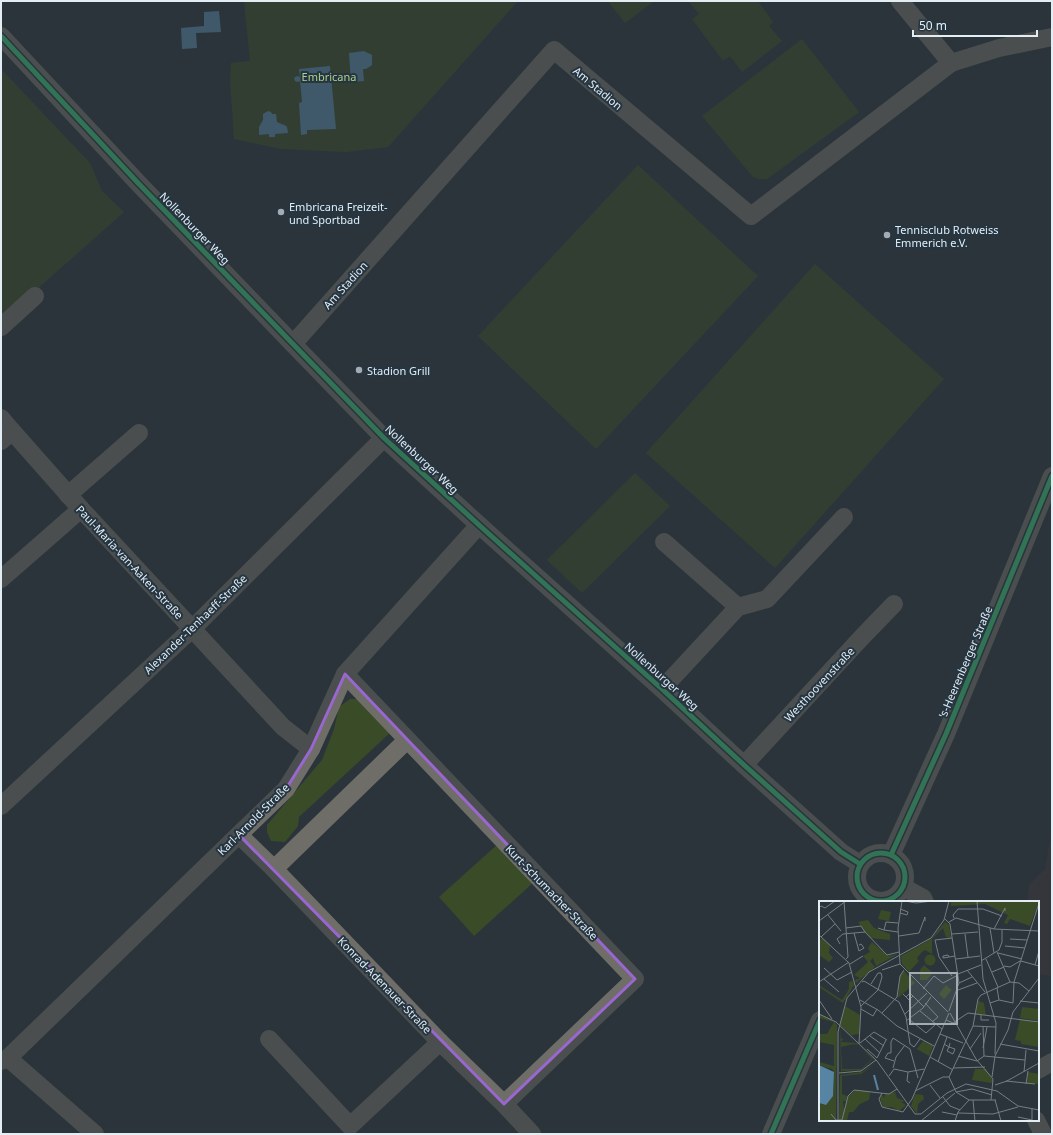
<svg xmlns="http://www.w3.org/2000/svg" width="1053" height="1135" viewBox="0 0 1053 1135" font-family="'Noto Sans',sans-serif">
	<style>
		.education { fill: #41353f }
		.green { fill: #3a4b28 }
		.water { fill: #5884a4 }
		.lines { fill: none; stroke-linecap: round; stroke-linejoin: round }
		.minor { stroke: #6f6d68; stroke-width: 18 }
		.cycleway-casing { stroke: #253541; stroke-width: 8 }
		.cycleway { stroke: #3abd76; stroke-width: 5 }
		.marked { fill: none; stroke: #9a66cf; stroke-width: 3; stroke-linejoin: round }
		.poi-dot { fill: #a3acb3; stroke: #253541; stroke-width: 1.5 }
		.labels { text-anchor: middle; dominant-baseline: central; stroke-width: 4; stroke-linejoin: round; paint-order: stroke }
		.park-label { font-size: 11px; fill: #aed087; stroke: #253541 }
		.street-label { font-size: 11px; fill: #e3edf4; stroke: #253541 }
		.poi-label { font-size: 11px; fill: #e3edf4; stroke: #253541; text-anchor: start }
		.inset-river { fill: none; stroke: #5884a4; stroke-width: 2 }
		.inset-road { fill: none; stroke: #757e85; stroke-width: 1 }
		.view { fill: #a3acb3; fill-opacity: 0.15; stroke: #a3acb3; stroke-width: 2 }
		.inset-edge { fill: none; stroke: #e3edf4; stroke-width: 2 }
	</style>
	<rect width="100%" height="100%" fill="#2b343b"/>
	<polygon class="education" points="1052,828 1052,976 1038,974 1038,902 1027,902 1029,885 1045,869"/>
	<g class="green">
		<polygon points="244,1 518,1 388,147 346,152 282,149 234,139 230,80 231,63 250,61"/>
		<polygon points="608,1 654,1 625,23"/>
		<polygon points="688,1 758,1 773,22 769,26 782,41 742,72 730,56 723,61 692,19 699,14"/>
		<polygon points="802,39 859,112 767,179 759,179 753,177 702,116"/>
		<polygon points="1,69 90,163 102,191 124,212 1,321"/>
		<polygon points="638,165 758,276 596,449 478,336"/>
		<polygon points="815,264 944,379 775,568 646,453"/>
		<polygon points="635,473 670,506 582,593 547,560"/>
		<polygon points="350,699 360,699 392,731 299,817 298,826 285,842 271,841 267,832 267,825 322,760 334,729 339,707"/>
		<polygon points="499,843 534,882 474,936 439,897"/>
	</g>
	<g class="water">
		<polygon points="219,11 221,32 196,33 197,48 182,49 181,28 204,26 204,12"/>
		<polygon points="364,51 372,55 372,65 366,69 363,69 364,81 351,82 349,53"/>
		<polygon points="330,66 336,129 307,130 307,134 301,135 299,103 302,102 300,81 298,82 295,81 294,78 297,76 300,77 299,69"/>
		<path d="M268 111 271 112 272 114H276L277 122C281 124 284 124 287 127L288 133 275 134V137H269V134L259 135V127L263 120V114Z"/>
	</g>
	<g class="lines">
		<g class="minor">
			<polyline points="900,1 951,63"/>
			<polyline points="1,36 139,184 293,344 384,438 479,525 662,689 744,765 841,852 860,864"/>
			<polyline points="1,327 35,296"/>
			<polyline points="293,344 554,50 751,216 951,63 999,48 1052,37"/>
			<polyline points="1,418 12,431"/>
			<polyline points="1,441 12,431 81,509 283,727 311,749"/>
			<polyline points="68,495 139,433"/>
			<polyline points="664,542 738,607"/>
			<polyline points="1,579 81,509"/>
			<polyline points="345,674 635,979 504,1104"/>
			<polyline points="662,689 738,607 767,599 844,517"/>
			<polyline points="744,765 863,636 894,604"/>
			<polyline points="1,806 192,629 384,438"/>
			<polyline points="239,835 274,869 440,1042 504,1104 532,1134"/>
			<circle cx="881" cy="877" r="24"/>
			<polyline points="891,855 946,734 1052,476"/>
			<polyline points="274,869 407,740"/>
			<polyline points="903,887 923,898 925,902"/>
			<polyline points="269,1039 350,1126 440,1042"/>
			<polyline points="8,1058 95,1134"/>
			<polyline points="1,1061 8,1058 286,789 311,749 345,674 479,525"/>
			<polyline points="1038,1070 1052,1062"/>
			<polyline points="1036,1120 1043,1134"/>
			<polyline points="771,1134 820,1020"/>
		</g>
		<g class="cycleway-casing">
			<g id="cycleway">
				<polyline points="1,36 139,184 293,344 384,438 479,525 662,689 744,765 841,852 860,864"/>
				<circle cx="881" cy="877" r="24"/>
				<polyline points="891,855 946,734 1052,476"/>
				<polyline points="771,1134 820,1020"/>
			</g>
		</g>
		<use href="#cycleway" class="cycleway"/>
	</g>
	<path d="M0 0H1053V1135H0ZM345 674 635 979 504 1104 239 835 286 789 311 749Z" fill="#2b343b" fill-opacity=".55" fill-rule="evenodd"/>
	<path class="marked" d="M345 674 635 979 504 1104 239 835 286 789 311 749Z"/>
	<g class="poi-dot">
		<circle cx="281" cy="212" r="4"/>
		<circle cx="887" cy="235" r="4"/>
		<circle cx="359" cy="370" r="4"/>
	</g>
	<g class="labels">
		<g class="park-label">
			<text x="329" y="76">Embricana</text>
		</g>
		<g class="street-label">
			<text transform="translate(598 88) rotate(40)">Am Stadion</text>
			<text transform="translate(195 228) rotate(46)">Nollenburger Weg</text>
			<text transform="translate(345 285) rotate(-48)">Am Stadion</text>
			<text transform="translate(422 459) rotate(43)">Nollenburger Weg</text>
			<text transform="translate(130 562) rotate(47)">Paul-Maria-van-Aaken-Straße</text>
			<text transform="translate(195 624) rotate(-44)">Alexander-Tenhaeff-Straße</text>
			<text transform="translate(965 662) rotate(-67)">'s-Heerenberger Straße</text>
			<text transform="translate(662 676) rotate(42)">Nollenburger Weg</text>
			<text transform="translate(819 684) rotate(-47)">Westhoovenstraße</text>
			<text transform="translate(253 819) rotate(-45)">Karl-Arnold-Straße</text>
			<text transform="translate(552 892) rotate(46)">Kurt-Schumacher-Straße</text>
			<text transform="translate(385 985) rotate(46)">Konrad-Adenauer-Straße</text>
		</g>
		<g class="poi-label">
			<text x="289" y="206">Embricana Freizeit-<tspan x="289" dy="13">und Sportbad</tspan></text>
			<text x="895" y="229">Tennisclub Rotweiss<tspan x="895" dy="13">Emmerich e.V.</tspan></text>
			<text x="367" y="370">Stadion Grill</text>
		</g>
	</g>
	<g transform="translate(819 901)">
		<rect width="220" height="220" fill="#2b343b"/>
		<path d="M132 0H220L211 25 191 18 188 23 185 22 189 14 166 3 132 5ZM62 9 72 11 70 20 59 18ZM49 19 55 27 71 33V39L51 37 39 21ZM126 21 130 24 132 37 127 36 124 27 113 38V53L106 49 103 51 98 57 100 60 90 71 83 63 82 55 112 38ZM3 37 11 44 10 52 14 57 10 61 0 54V40ZM53 41 69 55 79 53 57 65 54 57 51 60 56 66 37 82 36 79 41 77 35 74 49 61 44 55 51 51 49 47ZM105.5 59a5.5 5.5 0 1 1 11 0a5.5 5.5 0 1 1-11 0ZM105 64 114 72 108 79H101V69ZM85 70 96 82 79 97 81 75ZM34 80 35 84 24 102 0 86V84L23 99 30 88V81ZM127 84 133 89 125 98 120 93ZM159 100 165 102 167 114 157 113ZM26 105 41 114 40 133 33 134 39 140V137L40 141 21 124ZM203 106 220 108V120L201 117ZM0 113 12 118 18 124 17 219H20L21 174 43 171 57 162 42 173 23 175V193L28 195 27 200H24L25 210 29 196 36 189 50 190 51 193 50 199 41 203 34 211H30L28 220H0V202L6 204 14 195 15 171 13 168 0 164V161L15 165V144L0 141V133H8L15 121 0 117ZM201 118 220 122V146L202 143V140L196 139ZM21 126 22 138 25 137 22 141 38 142 22 146 23 168H42L53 158 39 143 32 144 38 142 54 158 42 169 22 170ZM104 140 114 145 110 155 98 148ZM156 168H167L174 180 173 182 153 179ZM209 171 220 173V183L208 182ZM76 191 78 197 86 200 82 201 87 204 80 210 73 206H64L61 197 63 193 65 197 66 193ZM96 193 104 194 105 198 99 203 98 213 92 205Z" fill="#3a4b28"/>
		<path d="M0 164 15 171 14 195 7 204 0 202Z" fill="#5884a4"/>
		<path class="inset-river" d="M55 174 59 189"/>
		<path class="inset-road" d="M25 0 29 56 27 58M83 0 79 27 81 63 129 111M86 0 97 2 113 0M158 0 164 78 177 122 176 153M0 7 2 5 6 7 16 0M81 12 88 14 89 11 81 8M9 14 22 30M135 17 134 14 139 8H164L183 15M126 18 131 23 140 82 130 110M0 20 27 0M67 21 79 22M130 21 137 17 175 28 220 30M27 27 42 25 46 31M59 27 65 29 67 21M171 27 175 52M175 28 186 7V10M65 29 79 31M35 32 40 50 45 47 42 43 40 44M133 33 159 31M146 33 149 56M0 34 30 62 42 106 40 143M80 35 100 32 106 16V20M2 36 16 23M133 37 116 39 120 56 133 75M191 38 208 39M21 43 18 38 24 33 46 31 68 54 80 51M186 45 206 47M178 51 191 81M179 52 203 58M130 56 129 54 124 55V57L136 55M137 58 161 55M167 58 179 86M162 60 180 49 183 41V29M202 60 220 65M31 63 44 55M216 64 220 50M185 65 191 66 201 60M5 67 18 79 33 71M63 69 81 63M148 69 166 91M173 71 185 66M139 73 162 64M5 78 20 91M0 81 30 61M43 81 45 80 80 101 87 116 91 143 95 146 101 138M140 82 153 76M178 87 180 99M104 88 115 75 124 82 139 74M139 89 158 82M84 93 90 99 94 95M87 96 91 92 105 106M0 99 13 118M41 99 59 109 78 125 115 145M201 100 220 102M106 102 119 116 113 121M171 102 180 99 194 102 195 81 220 2M42 105 59 89 63 76 62 72H59L52 83M42 108 54 115 58 108M101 110 123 128M63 112 78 96 81 75 85 69M131 112 157 158 174 178 172 199M0 113 17 121 58 160 96 213H102L128 192 147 183 178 190 199 205 220 209M86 113 108 92M162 114V119H170M91 119 107 132 116 124M127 119 134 122 149 112 220 121M87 120 104 107 112 96M154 125 177 126M164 125 165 155M121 133 144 142M51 135 65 145M46 138 61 152M41 142 55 131 68 139M125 143 130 146 136 148 134 153 128 150 130 146 131 142M181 143 220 150M164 147 168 126M48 148 58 157M151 148 162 132M139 155 158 160 165 155 206 159M111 156 134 169M58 157 67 139M75 160 66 157 69 152H72V141L74 137 91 148 99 177M119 161 128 136M74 167 77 156 86 144M134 167 166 166M89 171 88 180 91 182M205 171 207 149M20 172 42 170 57 159M70 175 75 168 89 171 105 168M173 176 176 155 189 129 194 111 220 77M187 180 216 183M207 183 209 170M111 184 121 197M176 184 188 180 220 162M96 190 124 176H130M137 191 153 188 173 194M63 192 60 198 63 206 84 211 93 198 130 112M124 196 131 205 141 209M150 199 137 191 130 176 154 125 159 98 162 94 191 81 200 82 210 90M154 199 156 220M176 199 182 220M123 211 138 214M139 212 174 213 199 206M12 213 17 219H23L29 195 35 189 70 193 78 188M199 216 213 219M19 220V131L28 97 50 71 112 37 125 19 130 0M102 220 136 192M136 220 139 211 150 199H177M213 220V207"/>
		<path class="view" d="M91 72H138V123H91Z"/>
		<rect width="220" height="220" class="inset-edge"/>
	</g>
	<rect width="1053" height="1135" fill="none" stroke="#e3edf4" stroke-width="4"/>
	<path d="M913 30v6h124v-6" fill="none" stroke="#e3edf4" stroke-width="2"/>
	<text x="919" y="30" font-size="12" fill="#e3edf4" stroke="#253541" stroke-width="3" paint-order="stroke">50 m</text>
</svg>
